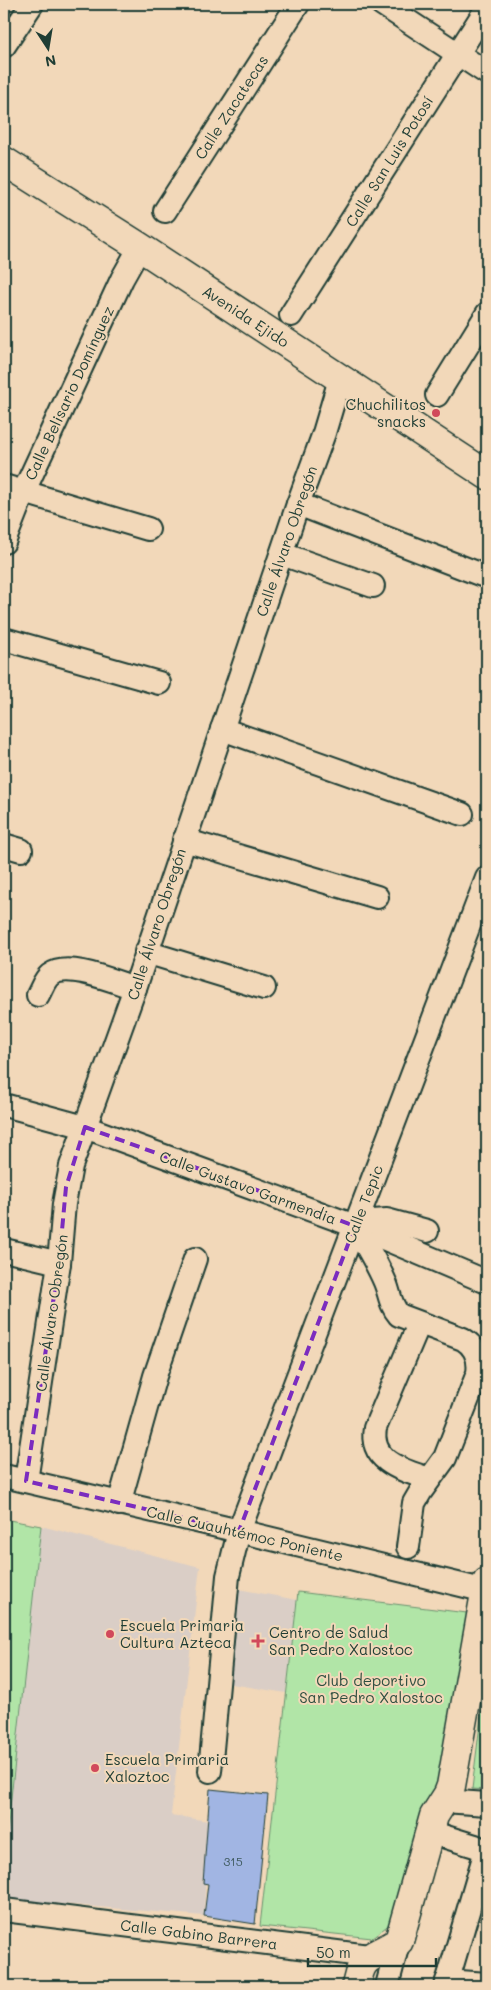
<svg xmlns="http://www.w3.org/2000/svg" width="491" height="1990" viewBox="0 0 491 1990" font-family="Mali,sans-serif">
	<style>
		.built { fill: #dacec6 }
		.green { fill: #b1e5a7; stroke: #68916e }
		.building { fill: #a1b5e3; stroke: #1f3d34 }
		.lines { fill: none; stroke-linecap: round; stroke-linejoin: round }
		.minor-casing { stroke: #1f3d34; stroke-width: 26 }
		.major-casing { stroke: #1f3d34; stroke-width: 31 }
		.minor { stroke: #f2d8b9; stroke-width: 22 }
		.major { stroke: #f2d8b9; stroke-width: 28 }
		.marked { fill: none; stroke: #7b2cbf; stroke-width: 4; stroke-dasharray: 10 6; stroke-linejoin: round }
		.poi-dot { fill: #d1495b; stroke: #f2d8b9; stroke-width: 2 }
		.labels { text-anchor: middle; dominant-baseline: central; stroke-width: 4; stroke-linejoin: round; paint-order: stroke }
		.number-label { font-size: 12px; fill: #405b60 }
		.street-label { font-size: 15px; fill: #1f3d34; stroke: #f2d8b9 }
		.poi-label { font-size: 15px; fill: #1f3d34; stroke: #f2d8b9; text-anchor: start }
		.park-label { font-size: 15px; fill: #2e4e40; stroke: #f2d8b9 }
	</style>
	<rect width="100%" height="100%" fill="#f2d8b9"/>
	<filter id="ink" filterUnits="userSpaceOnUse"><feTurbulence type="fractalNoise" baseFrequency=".02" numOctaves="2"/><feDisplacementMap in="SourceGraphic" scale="10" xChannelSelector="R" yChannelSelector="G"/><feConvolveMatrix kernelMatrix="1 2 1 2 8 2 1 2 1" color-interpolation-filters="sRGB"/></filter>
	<g filter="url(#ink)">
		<g class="built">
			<polygon points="41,1526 200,1567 171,1815 208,1821 204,1916 4,1899 4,1861"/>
			<polygon points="228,1587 297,1600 286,1693 219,1682"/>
		</g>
		<g class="green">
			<polygon points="4,1519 41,1526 4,1861"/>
			<polygon points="298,1592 467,1613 441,1784 431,1795 405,1912 372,1938 260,1926"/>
			<polygon points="487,1667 487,1790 472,1789"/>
		</g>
		<polygon class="building" points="210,1789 268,1795 255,1924 204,1916 208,1884 203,1883"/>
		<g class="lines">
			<g class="minor-casing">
				<g id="minor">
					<polyline points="382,4 487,73"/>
					<polyline points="4,46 32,4"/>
					<polyline points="165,211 298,4"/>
					<polyline points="291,315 487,8"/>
					<polyline points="437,395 487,314"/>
					<polyline points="4,486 148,529"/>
					<polyline points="298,504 482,575"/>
					<polyline points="4,542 24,491 122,279 140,247"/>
					<polyline points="282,554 373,586"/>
					<polyline points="4,639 159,683"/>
					<polyline points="222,729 462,814"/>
					<polyline points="184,840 377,897"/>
					<polyline points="4,845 21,850"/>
					<polyline points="146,952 264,988"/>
					<path d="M38 995C42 988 44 980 50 975 68 961 115 982 135 988"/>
					<polyline points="4,1105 85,1127 355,1226 487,1282"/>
					<polyline points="4,1250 59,1263"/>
					<path d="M419 1324 375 1428C369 1462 403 1470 429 1479"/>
					<polyline points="4,1476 239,1531 486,1591"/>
					<polyline points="26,1481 59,1263 64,1204 71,1166 135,988 298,504 324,433 340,379"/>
					<polyline points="119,1504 155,1376 195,1259"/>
					<path d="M408 1547 414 1503 421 1491 445 1458 478 1373C480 1359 476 1347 463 1339L399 1315C390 1305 390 1294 385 1282 377 1263 365 1244 355 1226L373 1221 387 1220 427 1231"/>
					<polyline points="210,1771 228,1576 239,1531 487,878"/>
					<polyline points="444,1801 487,1804"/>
					<polyline points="430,1832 475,1846 481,1849 484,1857 446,1986"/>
					<polyline points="4,1910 385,1958"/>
					<polyline points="447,1981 487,1984"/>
					<polyline points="387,1986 398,1944"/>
				</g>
			</g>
			<g class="major-casing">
				<g id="major">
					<polyline points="4,161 140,247 487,475"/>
					<path d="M356 1986C358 1979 359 1969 364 1963 371 1954 389 1949 399 1941L434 1816 448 1794 451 1786 487 1582"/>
				</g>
			</g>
			<use href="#minor" class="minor"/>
			<use href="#major" class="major"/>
		</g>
	</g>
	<path class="marked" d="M85 1127 355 1226 239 1531 26 1481 59 1263 66 1187Z"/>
	<g class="poi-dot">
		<circle cx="436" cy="413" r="5"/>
		<circle cx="110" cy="1634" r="5"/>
		<path d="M255.5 1633.5h5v5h5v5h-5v5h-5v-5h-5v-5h5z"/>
		<circle cx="95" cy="1768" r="5"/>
	</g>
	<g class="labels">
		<g class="number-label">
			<text x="233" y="1861">315</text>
		</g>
		<g class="street-label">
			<text transform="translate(231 107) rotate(-57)">Calle Zacatecas</text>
			<text transform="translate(389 161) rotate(-58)">Calle San Luis Potosí</text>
			<text transform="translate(246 316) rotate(33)">Avenida Ejido</text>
			<text transform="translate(69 393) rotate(-65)">Calle Belisario Domínguez</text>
			<text transform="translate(286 541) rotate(-71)">Calle Álvaro Obregón</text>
			<text transform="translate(156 924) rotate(-72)">Calle Álvaro Obregón</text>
			<text transform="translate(248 1187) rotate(20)">Calle Gustavo Garmendia</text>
			<text transform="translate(363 1204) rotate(-69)">Calle Tepic</text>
			<text transform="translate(51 1313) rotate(-82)">Calle Álvaro Obregón</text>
			<text transform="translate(245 1533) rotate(13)">Calle Cuauhtémoc Poniente</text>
			<text transform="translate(199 1934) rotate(7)">Calle Gabino Barrera</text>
		</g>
		<g class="poi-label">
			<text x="426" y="404" text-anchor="end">Chuchilitos<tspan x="426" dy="17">snacks</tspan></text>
			<text x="120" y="1625">Escuela Primaria<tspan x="120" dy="17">Cultura Azteca</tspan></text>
			<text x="269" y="1632">Centro de Salud<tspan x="269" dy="17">San Pedro Xalostoc</tspan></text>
			<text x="105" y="1759">Escuela Primaria<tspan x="105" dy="17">Xaloztoc</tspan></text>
		</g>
		<g class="park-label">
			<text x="371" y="1680">Club deportivo<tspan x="371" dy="17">San Pedro Xalostoc</tspan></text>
		</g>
	</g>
	<rect width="491" height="1990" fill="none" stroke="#f2d8b9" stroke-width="20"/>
	<rect x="10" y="10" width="471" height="1970" fill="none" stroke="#1f3d34" stroke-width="2" filter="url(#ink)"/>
	<g transform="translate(48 48) rotate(168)" stroke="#f2d8b9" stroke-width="4" paint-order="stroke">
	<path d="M0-4L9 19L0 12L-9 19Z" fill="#1f3d34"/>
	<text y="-8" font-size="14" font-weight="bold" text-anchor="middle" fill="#1f3d34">N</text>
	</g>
	<path d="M308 1958v8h128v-8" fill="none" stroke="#1f3d34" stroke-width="2.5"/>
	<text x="316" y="1958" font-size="15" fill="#1f3d34" stroke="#f2d8b9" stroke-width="4" paint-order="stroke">50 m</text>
</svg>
